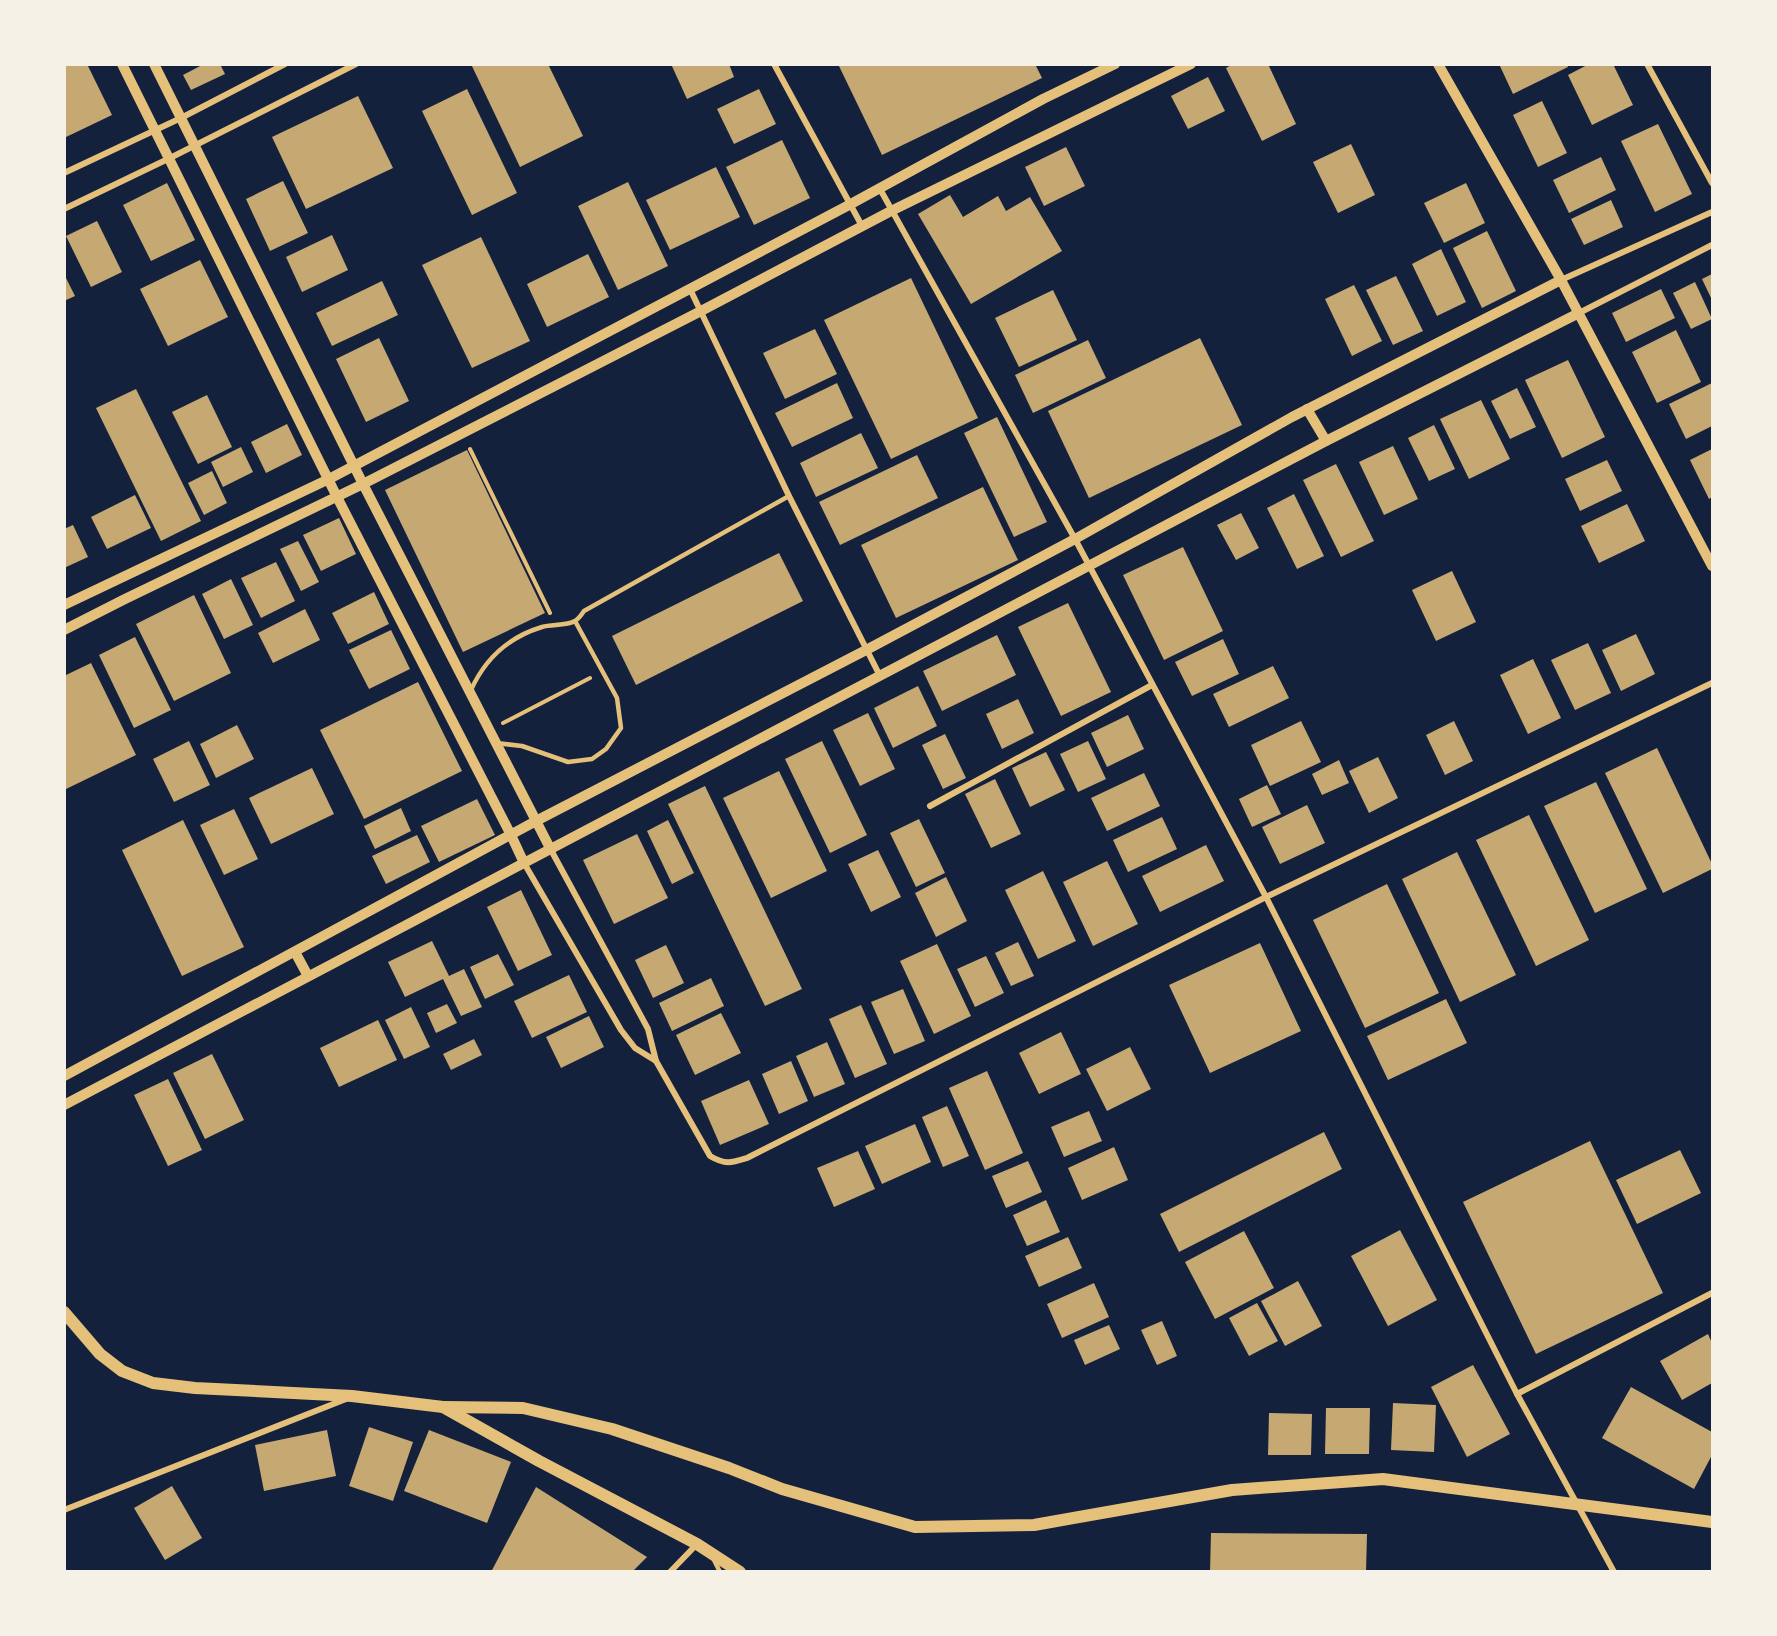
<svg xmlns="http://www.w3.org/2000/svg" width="1777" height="1636" viewBox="0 0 1777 1636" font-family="'Archivo Narrow',sans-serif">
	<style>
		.building { fill: #c6a872 }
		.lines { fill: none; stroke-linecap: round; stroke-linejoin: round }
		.path { stroke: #e5c07b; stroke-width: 4 }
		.service { stroke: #e5c07b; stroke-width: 4.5 }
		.minor { stroke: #e5c07b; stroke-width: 6 }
		.tertiary { stroke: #e5c07b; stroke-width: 10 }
		.secondary { stroke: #e5c07b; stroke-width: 12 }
	</style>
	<rect width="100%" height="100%" fill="#14213d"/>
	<g class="building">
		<polygon points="64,64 87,64 112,115 64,138"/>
		<polygon points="204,64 220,64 225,74 191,90 183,75"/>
		<polygon points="471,64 548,64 583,136 520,167"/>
		<polygon points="671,64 729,64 734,77 687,99"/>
		<polygon points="838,64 1035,64 1042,78 882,155"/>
		<polygon points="1233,64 1268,64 1296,124 1262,141 1226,68"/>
		<polygon points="1499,64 1567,64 1568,67 1513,94"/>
		<polygon points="1589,64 1613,64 1633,105 1592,125 1568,75"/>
		<polygon points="1208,77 1225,111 1188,129 1171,96"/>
		<polygon points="467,89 517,193 472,215 422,111"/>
		<polygon points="759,89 776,124 734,144 717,109"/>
		<polygon points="358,96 393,168 306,209 272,137"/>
		<polygon points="1542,101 1567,153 1538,167 1513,115"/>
		<polygon points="1658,124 1692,194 1655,212 1621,141"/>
		<polygon points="782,140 810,198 754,225 726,167"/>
		<polygon points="1351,144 1375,195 1338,213 1313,162"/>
		<polygon points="1066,147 1085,186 1044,206 1025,167"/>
		<polygon points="1601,157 1616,190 1569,213 1553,180"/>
		<polygon points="716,167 740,217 670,250 646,200"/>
		<polygon points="283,181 308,233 270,251 246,199"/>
		<polygon points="628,182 668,266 618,290 578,206"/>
		<polygon points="167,183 195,240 151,261 123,205"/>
		<polygon points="1466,183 1485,223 1444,243 1424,203"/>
		<polygon points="950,195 963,217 998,196 1006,211 1030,197 1062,251 971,304 918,214"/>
		<polygon points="1611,200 1623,227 1584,245 1571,219"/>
		<polygon points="97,221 122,272 91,287 66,236"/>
		<polygon points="1487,231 1516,291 1482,308 1453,248"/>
		<polygon points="332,235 348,270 302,292 286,257"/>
		<polygon points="481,237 530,341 472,368 422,265"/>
		<polygon points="1441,249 1466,302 1437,316 1412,264"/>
		<polygon points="588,254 609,297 547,327 527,284"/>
		<polygon points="200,260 228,317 168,346 140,289"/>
		<polygon points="64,274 75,296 64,301"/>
		<polygon points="1712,274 1712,300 1702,279"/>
		<polygon points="1396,276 1423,331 1393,345 1366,290"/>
		<polygon points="911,278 978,418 891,459 824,320"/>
		<polygon points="382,281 398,315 332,346 316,313"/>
		<polygon points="1695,282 1712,319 1691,329 1673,293"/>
		<polygon points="1354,285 1382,341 1352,356 1325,299"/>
		<polygon points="1661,289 1675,318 1626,342 1612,313"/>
		<polygon points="1053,290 1077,340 1019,367 995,318"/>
		<polygon points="815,329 837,374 785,399 763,353"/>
		<polygon points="1676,330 1701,382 1657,403 1632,352"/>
		<polygon points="379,338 409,401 366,422 336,359"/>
		<polygon points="1200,338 1242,425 1089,498 1048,411"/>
		<polygon points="1088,340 1106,378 1033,413 1015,375"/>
		<polygon points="1568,360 1605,437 1562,458 1525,380"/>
		<polygon points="837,383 853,418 792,447 775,413"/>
		<polygon points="1712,383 1712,426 1686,439 1669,404"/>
		<polygon points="1517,388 1536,427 1510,439 1491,401"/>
		<polygon points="136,389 201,521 161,541 96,408"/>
		<polygon points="207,395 232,447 198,464 172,412"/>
		<polygon points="1481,400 1510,459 1469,479 1440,419"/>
		<polygon points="997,417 1047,522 1014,537 964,433"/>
		<polygon points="287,424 302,455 266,473 251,442"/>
		<polygon points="1434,425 1455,469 1429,481 1408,438"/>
		<polygon points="861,433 878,468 816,497 800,463"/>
		<polygon points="1393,446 1418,499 1384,515 1359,462"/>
		<polygon points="241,447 253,472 223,487 211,462"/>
		<polygon points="1712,449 1712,497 1709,499 1690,460"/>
		<polygon points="467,450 545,613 463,652 385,490"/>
		<polygon points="917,455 938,498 840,545 819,502"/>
		<polygon points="1607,460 1622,491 1580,511 1565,479"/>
		<polygon points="1336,464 1374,541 1341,557 1303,480"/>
		<polygon points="212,471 227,503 204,515 188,483"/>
		<polygon points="983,487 1018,560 896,618 861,545"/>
		<polygon points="1294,494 1324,556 1297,569 1267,508"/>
		<polygon points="135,495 151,528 107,549 91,517"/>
		<polygon points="1627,504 1645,541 1599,563 1581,526"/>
		<polygon points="1241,513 1259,548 1236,560 1217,525"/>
		<polygon points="339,518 356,554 321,571 303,535"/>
		<polygon points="73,525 88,557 64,568 64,529"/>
		<polygon points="298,541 319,582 301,591 280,549"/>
		<polygon points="1183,547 1223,631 1164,660 1123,575"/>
		<polygon points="779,553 803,601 636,685 612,636"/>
		<polygon points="276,562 295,601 261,618 241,578"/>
		<polygon points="1452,571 1476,622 1436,641 1412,590"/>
		<polygon points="231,579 253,625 224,639 202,594"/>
		<polygon points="374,592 389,624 348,644 332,613"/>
		<polygon points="194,595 231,673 174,701 136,624"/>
		<polygon points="1068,603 1111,692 1061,716 1018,627"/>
		<polygon points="305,609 320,640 273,663 258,633"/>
		<polygon points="391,630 410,669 369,689 349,650"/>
		<polygon points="1636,634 1655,674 1621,691 1602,650"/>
		<polygon points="997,635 1016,675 942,711 923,671"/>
		<polygon points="135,637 171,710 134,728 99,655"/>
		<polygon points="1223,639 1239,674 1192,696 1175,662"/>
		<polygon points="1588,643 1611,693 1575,710 1551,660"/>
		<polygon points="1533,659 1561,718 1528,734 1500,675"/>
		<polygon points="91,663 136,755 64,790 64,676"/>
		<polygon points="1273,666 1289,698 1229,727 1213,694"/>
		<polygon points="418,682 462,771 364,819 320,730"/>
		<polygon points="918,686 937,726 893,748 874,708"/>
		<polygon points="1018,699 1034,733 1002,749 986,714"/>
		<polygon points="868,713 895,769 860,786 833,730"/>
		<polygon points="1128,715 1144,749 1107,767 1091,733"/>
		<polygon points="1301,721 1321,762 1270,786 1251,745"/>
		<polygon points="1454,721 1473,761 1445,775 1426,735"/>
		<polygon points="237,725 254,759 216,778 200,744"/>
		<polygon points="945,734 966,778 943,789 922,745"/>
		<polygon points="189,741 210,785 174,802 153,759"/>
		<polygon points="822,741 867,835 830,853 785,759"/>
		<polygon points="1088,741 1106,779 1078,792 1060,754"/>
		<polygon points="1657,748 1712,864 1712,869 1663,893 1605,773"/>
		<polygon points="1046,752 1065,790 1030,807 1012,768"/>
		<polygon points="1378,757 1398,798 1369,813 1349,771"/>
		<polygon points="1339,760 1349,783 1322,795 1312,774"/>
		<polygon points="312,768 334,814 271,844 249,798"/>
		<polygon points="779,771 827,871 771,898 723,798"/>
		<polygon points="1144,773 1160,806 1107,831 1091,798"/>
		<polygon points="995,779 1021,834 991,848 965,794"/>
		<polygon points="1596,782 1647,889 1595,913 1544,806"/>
		<polygon points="1267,785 1281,814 1252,827 1239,799"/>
		<polygon points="705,786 802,989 765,1006 668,804"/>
		<polygon points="477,799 495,835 439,862 421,826"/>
		<polygon points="1307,805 1325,843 1280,864 1262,827"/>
		<polygon points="401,808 411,831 375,849 364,826"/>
		<polygon points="234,809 258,859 224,875 200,825"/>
		<polygon points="1529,815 1589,940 1536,966 1476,840"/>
		<polygon points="1162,817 1177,849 1128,872 1113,840"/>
		<polygon points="919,819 945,873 916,887 890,833"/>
		<polygon points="183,820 244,947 182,976 122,850"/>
		<polygon points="668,820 694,873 672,884 647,831"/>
		<polygon points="637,834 668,898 614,924 583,860"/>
		<polygon points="417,835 430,862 386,884 372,856"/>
		<polygon points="1206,845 1224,881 1160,912 1142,876"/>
		<polygon points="878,850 901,897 871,912 848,864"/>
		<polygon points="1457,852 1516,975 1460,1002 1402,879"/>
		<polygon points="1107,861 1138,924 1093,946 1063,882"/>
		<polygon points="1043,871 1076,941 1038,959 1005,890"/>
		<polygon points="946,877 967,921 936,937 915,893"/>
		<polygon points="1387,884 1439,993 1365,1028 1313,920"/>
		<polygon points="521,890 552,955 518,971 487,907"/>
		<polygon points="432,941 449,976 464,969 482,1007 461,1016 443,979 405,997 388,962"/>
		<polygon points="1018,942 1034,976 1011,986 995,953"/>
		<polygon points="1260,943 1301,1031 1210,1073 1169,985"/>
		<polygon points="937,944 971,1016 934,1034 900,961"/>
		<polygon points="666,945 684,983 653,998 635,960"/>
		<polygon points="498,954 514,985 485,999 470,967"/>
		<polygon points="986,956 1004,993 975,1007 957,969"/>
		<polygon points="569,975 587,1012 532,1038 514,1001"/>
		<polygon points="711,978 724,1006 672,1031 659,1003"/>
		<polygon points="903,989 925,1041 894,1054 871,1002"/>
		<polygon points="1446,999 1467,1043 1388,1080 1367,1036"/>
		<polygon points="447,1004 457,1023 436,1033 427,1013"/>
		<polygon points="861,1005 887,1064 855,1078 829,1019"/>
		<polygon points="411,1007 430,1047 404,1059 385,1020"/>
		<polygon points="721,1013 741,1053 695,1075 676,1035"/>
		<polygon points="589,1016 604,1047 561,1068 546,1037"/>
		<polygon points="378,1020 397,1060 339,1087 320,1048"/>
		<polygon points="1061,1032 1081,1074 1039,1094 1019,1053"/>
		<polygon points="474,1039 482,1055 451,1070 443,1054"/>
		<polygon points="827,1042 845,1084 814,1097 796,1056"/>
		<polygon points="1130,1047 1151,1089 1107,1111 1086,1069"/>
		<polygon points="212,1054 244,1120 205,1139 173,1073"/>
		<polygon points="791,1061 808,1101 779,1114 762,1074"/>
		<polygon points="987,1071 1023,1153 985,1170 949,1088"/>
		<polygon points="168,1079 202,1150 168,1166 134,1095"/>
		<polygon points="749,1080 769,1124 720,1145 701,1101"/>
		<polygon points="947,1106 969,1156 943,1167 922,1117"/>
		<polygon points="1089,1111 1102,1141 1064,1157 1051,1127"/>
		<polygon points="915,1124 931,1162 882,1184 865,1146"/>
		<polygon points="1324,1132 1342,1169 1179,1252 1160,1214"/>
		<polygon points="1590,1141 1663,1293 1536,1354 1463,1202"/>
		<polygon points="1114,1147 1128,1180 1082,1200 1068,1168"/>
		<polygon points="1680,1150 1701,1193 1637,1224 1616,1180"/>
		<polygon points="858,1151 875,1189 834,1207 817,1168"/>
		<polygon points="1028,1161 1042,1192 1006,1208 992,1176"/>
		<polygon points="1046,1200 1060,1232 1027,1246 1013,1215"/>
		<polygon points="1400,1230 1437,1300 1388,1326 1351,1256"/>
		<polygon points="1244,1231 1274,1288 1215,1319 1185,1262"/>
		<polygon points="1068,1237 1082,1268 1039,1287 1025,1256"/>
		<polygon points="1298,1281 1322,1326 1285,1346 1261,1301"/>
		<polygon points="1094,1283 1109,1317 1062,1338 1047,1304"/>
		<polygon points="1257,1303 1278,1341 1249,1356 1229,1318"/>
		<polygon points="1162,1321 1177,1356 1157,1365 1141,1330"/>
		<polygon points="1109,1325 1120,1349 1085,1365 1074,1340"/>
		<polygon points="1708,1334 1712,1343 1712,1383 1682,1400 1660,1361"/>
		<polygon points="1473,1365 1510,1434 1467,1457 1431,1387"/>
		<polygon points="1631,1387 1712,1432 1712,1455 1694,1489 1602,1438"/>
		<polygon points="1393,1403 1436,1405 1434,1452 1391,1450"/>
		<polygon points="1326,1408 1370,1408 1369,1454 1325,1454"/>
		<polygon points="1269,1413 1312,1414 1311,1455 1268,1455"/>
		<polygon points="369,1427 413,1442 393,1501 349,1486"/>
		<polygon points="327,1430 336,1476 264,1491 255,1445"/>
		<polygon points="429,1430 511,1462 487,1523 404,1491"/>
		<polygon points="172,1486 202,1538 165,1560 134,1508"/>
		<polygon points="536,1487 647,1557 632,1572 491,1572"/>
		<polygon points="1211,1533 1367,1534 1366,1572 1210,1572"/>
	</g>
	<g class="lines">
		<g class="path">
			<polyline points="470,449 550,613"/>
			<polyline points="503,723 590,678"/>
		</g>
		<g class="service">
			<path d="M471 690C485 659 509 637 542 627 552 624 566 626 575 621 578 619 582 614 584 611L789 496"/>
			<polyline points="496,743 522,746 568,762 592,759 606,749 621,728 617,698 575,621"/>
			<polyline points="714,1560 720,1572"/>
		</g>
		<g class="minor">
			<polyline points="774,64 862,226"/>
			<polyline points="1647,64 1712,183"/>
			<polyline points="64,173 181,118 285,64"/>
			<polyline points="880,189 1075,539 1266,897 1517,1394 1614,1572"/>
			<polyline points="64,209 170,158 356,64"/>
			<polyline points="1561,280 1712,212"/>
			<polyline points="690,289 789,496 880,676"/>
			<polyline points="1579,313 1712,245"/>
			<polyline points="930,806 1152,685"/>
			<path d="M551 850 648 1029 656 1061 710 1156C725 1165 731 1163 747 1158L1266 897 1712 683"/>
			<polyline points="524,863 621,1030 635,1048 656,1061"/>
			<polyline points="1517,1394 1712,1293"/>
			<polyline points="64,1510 346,1399"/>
			<polyline points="670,1572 697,1544"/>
		</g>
		<g class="tertiary">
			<polyline points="122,64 337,497 511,835 524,863"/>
			<polyline points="154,64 363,484 551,850"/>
			<polyline points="1438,64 1561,280 1712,566"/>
			<polyline points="1307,409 1326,441"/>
			<polyline points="64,605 329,479 849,205 1043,99 1115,64"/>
			<polyline points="64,630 125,599 363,484 701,311 891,211 1191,64"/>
			<polyline points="295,952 308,976"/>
			<polyline points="64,1076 536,821 868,649 1075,539 1292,417 1561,280"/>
			<polyline points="64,1105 1326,441 1579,313"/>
		</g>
		<g class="secondary">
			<polyline points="64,1312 100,1354 122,1371 153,1383 195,1388 352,1396 443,1407 539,1461 697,1544 740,1572"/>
			<polyline points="443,1407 523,1408 612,1429 729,1468 782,1489 915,1527 1034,1525 1232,1490 1383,1479 1712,1522"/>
		</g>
	</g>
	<rect width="1777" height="1636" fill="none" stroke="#f6f1e7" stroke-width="132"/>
</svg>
